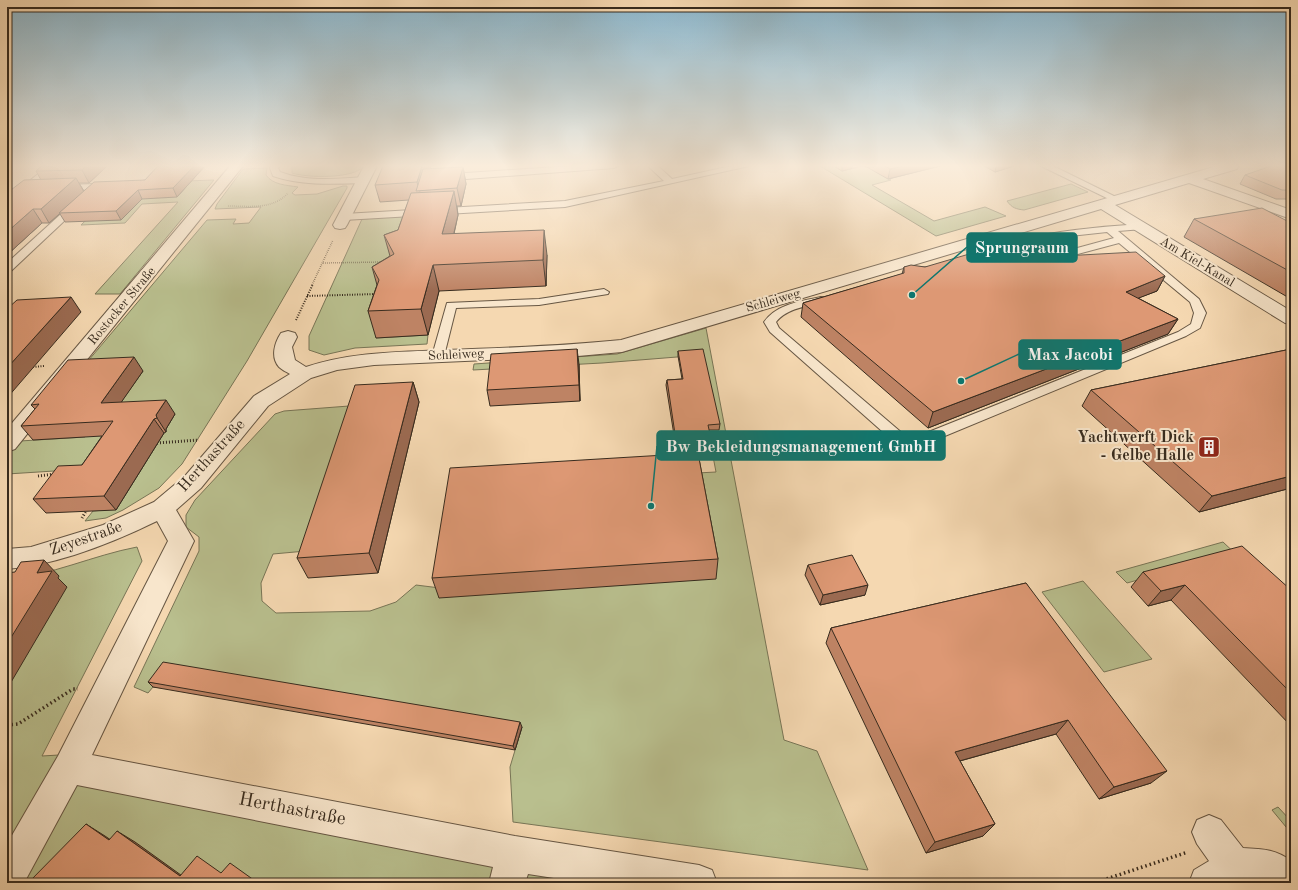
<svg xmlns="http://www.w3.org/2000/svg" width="1298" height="890" viewBox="0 0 1298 890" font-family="'Old Standard TT',serif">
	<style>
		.green { fill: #b9bf8e; stroke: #787556 }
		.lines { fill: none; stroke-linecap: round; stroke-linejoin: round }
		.service-casing { stroke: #665643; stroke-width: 2 }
		.minor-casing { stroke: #665643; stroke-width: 2 }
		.path-far3 { stroke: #372b1e; stroke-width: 1.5; stroke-dasharray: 0.5 1.5; stroke-linecap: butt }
		.path-far2 { stroke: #372b1e; stroke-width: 2; stroke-dasharray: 1 1.5; stroke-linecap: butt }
		.path-far1 { stroke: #372b1e; stroke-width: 3; stroke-dasharray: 1 2; stroke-linecap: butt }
		.path { stroke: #372b1e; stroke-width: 3.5; stroke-dasharray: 1.5 3; stroke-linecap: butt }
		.service { fill: #f8e6cc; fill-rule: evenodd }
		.minor { fill: #f8e6cc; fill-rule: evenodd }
		.wall { fill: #be8364; stroke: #372b1e }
		.shaded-wall { fill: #9b6a51; stroke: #372b1e }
		.building { fill: #dd9874; stroke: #372b1e }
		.labels { text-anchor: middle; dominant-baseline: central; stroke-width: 4; stroke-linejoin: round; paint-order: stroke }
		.far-street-label { font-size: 13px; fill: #372b1e; stroke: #f8e6cc }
		.poi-label { font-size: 16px; font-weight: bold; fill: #372b1e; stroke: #f8e6cc; text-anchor: end }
		.street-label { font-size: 16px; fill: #372b1e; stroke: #f8e6cc }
		.near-street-label { font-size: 19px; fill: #372b1e; stroke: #f8e6cc }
		.leader { fill: none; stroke: #0f766e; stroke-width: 1.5 }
		.callout-dot { fill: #0f766e; stroke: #f8e6cc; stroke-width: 1.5 }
		.callout { fill: #0f766e; stroke: #0f766e; stroke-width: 1.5 }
		.callout-label { font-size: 17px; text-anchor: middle; font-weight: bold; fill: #fff }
	</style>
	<rect width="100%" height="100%" fill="#f5d8b1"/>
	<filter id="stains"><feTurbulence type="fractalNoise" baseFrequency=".005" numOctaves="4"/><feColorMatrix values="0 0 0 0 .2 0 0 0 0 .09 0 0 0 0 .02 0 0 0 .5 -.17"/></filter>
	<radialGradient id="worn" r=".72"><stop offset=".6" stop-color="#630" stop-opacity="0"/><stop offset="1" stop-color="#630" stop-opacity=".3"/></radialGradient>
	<g class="green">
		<path d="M292 166H364C354 179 307 178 292 173Z"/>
		<polygon points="820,166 834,166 842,171 865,166 891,180 872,185 934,221 985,207 1006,216 936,236"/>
		<path d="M267 168 266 175C273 185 286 185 298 187L292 193 295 195 317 194 343 186H347V188L247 361 182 464 159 488 123 510 106 518 85 521 93 511 116 509 174 414 86 469 7 474V457L20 441 85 437 77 374 207 220 236 219 233 224 249 223 261 207 215 209 217 204 243 169Z"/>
		<polygon points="214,180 120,294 95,294 178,202 142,204 125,223 81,225 114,193 131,183"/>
		<path d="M1071 184 1088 192 1024 210C1016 209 1012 208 1007 201Z"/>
		<polygon points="406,216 376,338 428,335 427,344 355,348 324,355 309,350 309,336 362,219"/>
		<polygon points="706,328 784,740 817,751 868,870 513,822 510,767 522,727 153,687 148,693 134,687 199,551 199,537 186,527 186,515 195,500 275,414 284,411 362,405 317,550 273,554 261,583 262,601 276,613 370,611 396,602 416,585 440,588 439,598 697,473 716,472 708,430 702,355 602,363 473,370 474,364 617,354"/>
		<polygon points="1223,542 1291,606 1145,578 1127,583 1116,572"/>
		<path d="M137 547 142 561 42 756 76 754 7 874V579C50 576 94 555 137 547Z"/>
		<polygon points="1083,581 1152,659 1104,672 1042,592"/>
		<polygon points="69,767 699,883 7,883"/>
		<polygon points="1278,807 1291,821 1291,833 1272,810"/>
	</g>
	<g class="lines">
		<g class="service-casing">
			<g id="service">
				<polygon points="48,166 58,166 10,205 7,206 7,199"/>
				<path d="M271 166H280L278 168 280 172C307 182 335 179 364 177L368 180 364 183C333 184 303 186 273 176L270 168Z"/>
				<polygon points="453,166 461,166 460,172 466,173 571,166 618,166 614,168 466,179 452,175 451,173"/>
				<polygon points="648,166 658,166 672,179 731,166 749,166 565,207 344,220 339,217 344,214 565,201 664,181"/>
				<polygon points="1041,166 1053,166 1122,200 1118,203 1115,202"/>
				<polygon points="96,184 99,185 100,187 99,189 63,191 59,188 63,185"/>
				<polygon points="75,203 80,206 78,208 11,271 7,272 7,263 72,204"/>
				<path d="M1140 224 1145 227 1143 229 1118 231 1199 299 1206 313 1200 328 1186 336 940 438 913 446 892 440 770 332 764 322C777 304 801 301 821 297L825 298 827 300 825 302C808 306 787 308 776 322L779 328 902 433 913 436 931 431 1178 332 1191 324 1194 313 1190 302 1119 243 1059 259 1038 255 1037 253 1042 250 1059 253 1114 238 1107 232 1061 237 1014 247 1009 244 1011 242C1053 231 1096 227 1140 224Z"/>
				<polygon points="604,289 609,292 608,294 539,305 456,308 444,356 442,359 434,359 432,356 447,303 539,299"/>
			</g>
		</g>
		<g class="minor-casing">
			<g id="minor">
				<polygon points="230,166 243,166 15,449 7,452 7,429"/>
				<polygon points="364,166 377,166 347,225 345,228 340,229 335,228 333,225"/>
				<path d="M1217 166H1238L1237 169 1203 179 1291 210V219L1189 183 1115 205 1291 311V324L1285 323 1101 209 622 352 578 356 374 365 337 370 311 378 268 406 201 488 176 510 194 541 92 755 515 836 699 865 712 870 717 883H586L528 874 525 883H489L493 867 77 785 24 883H7V844L58 756 168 541 157 521C112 543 57 565 7 569V549L31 547 103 525 154 502 185 476 254 396 290 374C287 372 282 370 279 367 270 357 275 342 281 333L288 331 295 333 297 337 292 347 295 360 306 367C351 352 397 352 444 350 503 348 562 346 621 340Z"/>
				<path d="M1209 815 1221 820 1243 848C1262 849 1276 849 1291 861V883H1189L1194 870 1209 861 1197 844 1192 832 1197 820Z"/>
			</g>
		</g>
		<g class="path-far3">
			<path d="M228 206C249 206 273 210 288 193"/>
			<polyline points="323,263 382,262"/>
			<polyline points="312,285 333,240"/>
		</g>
		<g class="path-far2">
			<polyline points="307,296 377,294"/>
			<polyline points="296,320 313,284"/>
			<polyline points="33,367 44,366"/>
		</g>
		<g class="path-far1">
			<polyline points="157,443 199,440"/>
			<polyline points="38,476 55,474"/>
			<polyline points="82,518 86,511"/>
		</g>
		<g class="path">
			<polyline points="7,725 18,724 73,689 78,689"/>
			<polyline points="1094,883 1188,852"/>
		</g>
		<use href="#service" class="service"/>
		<use href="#minor" class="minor"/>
	</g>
	<g class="wall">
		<polygon points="42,166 107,166 89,183 79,183 84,191 145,180 158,166 205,166 177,197 142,199 121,220 65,222 60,214 49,223 42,223 7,255 7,193 41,180 36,171"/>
		<polygon points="834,166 860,166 842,171"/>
		<polygon points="865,166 940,166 888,179"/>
		<polygon points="984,166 1014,166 995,172"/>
		<polygon points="1291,166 1291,199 1276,199 1240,184 1245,175"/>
		<polygon points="463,167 466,184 461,206 457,206 458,215 454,234 547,255 546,286 439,291 428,335 376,338 368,311 377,285 372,267 390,256 384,235 398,230 409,200 380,202 375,185 430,169"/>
		<polygon points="1194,219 1291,223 1291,299 1184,237"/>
		<polygon points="1063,256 1165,276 1157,291 1138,298 1178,319 1168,334 928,428 801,317 803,303 902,274 904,267 925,267"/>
		<polygon points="1291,349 1291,488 1199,512 1082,406 1091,390"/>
		<polygon points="678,351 720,424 719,430 709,430 714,453 713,458 699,459 718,559 716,579 439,598 432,578 677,454 666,385 667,380 682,379 678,356"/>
		<polygon points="579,364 580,401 490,406 487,390"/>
		<polygon points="143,371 121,402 175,414 166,429 166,432 164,433 116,510 46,513 33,499 82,465 102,436 33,440 21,426 35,409 31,405"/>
		<polygon points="413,382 419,402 378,573 308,578 297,558"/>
		<polygon points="808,565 865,595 820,605 805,575"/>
		<polygon points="1143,572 1291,590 1291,726 1171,600 1148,606 1131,587"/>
		<polygon points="1026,583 1151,783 1099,799 1056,734 960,761 995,824 983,836 926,853 826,643 831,628"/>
		<polygon points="148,682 522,727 515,750 153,687"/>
	</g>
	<g class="shaded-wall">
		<polygon points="86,166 107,166 89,183 82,170"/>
		<polygon points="194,166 205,166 177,197 173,188"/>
		<polygon points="422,166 431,166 423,190 419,191 417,182"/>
		<polygon points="842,166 860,166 842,171"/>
		<polygon points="903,166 940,166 888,179 890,169"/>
		<polygon points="996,166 1014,166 995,172"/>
		<polygon points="463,167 466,184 461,206 457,188"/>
		<polygon points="76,178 84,192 49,223 41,209"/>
		<polygon points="138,190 142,199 121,220 116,211"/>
		<polygon points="454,191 458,215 448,259 442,234"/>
		<polygon points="33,209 42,223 7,255 7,232"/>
		<polygon points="544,230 547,255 546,286 543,260"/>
		<polygon points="433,265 439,291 428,335 421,309"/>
		<polygon points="1165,276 1157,291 1118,306 1126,292"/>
		<polygon points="71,297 81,312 7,398 7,368"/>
		<polygon points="1178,319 1168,334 928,428 933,412"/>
		<polygon points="577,349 579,364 580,401 579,385"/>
		<polygon points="134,357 143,371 111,417 101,403"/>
		<polygon points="413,382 419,402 378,573 369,553"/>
		<polygon points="166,400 175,414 166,429 166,432 157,418 156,415"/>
		<polygon points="154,419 164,433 116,510 104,496"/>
		<polygon points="1291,476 1291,488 1199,512 1212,496"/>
		<polygon points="44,560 59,576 58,578 67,587 7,689 7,644 37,573"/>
		<polygon points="868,585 865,595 820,605 823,595"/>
		<polygon points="1185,585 1171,600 1148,606 1161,591"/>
		<polygon points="1068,720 1056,734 945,765 955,752"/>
		<polygon points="520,722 522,727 515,750 513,746"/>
		<polygon points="1167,771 1151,783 1099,799 1114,787"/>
		<polygon points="86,824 105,836 127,851 109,840"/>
		<polygon points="995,824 983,836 926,853 935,842"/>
		<polygon points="117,831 135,842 192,883 180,876"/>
	</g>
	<g class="building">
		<polygon points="42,166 86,166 82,170 36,171"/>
		<polygon points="158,166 194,166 173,188 138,190 116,211 59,213 94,182 145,180"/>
		<polygon points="383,166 422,166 417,182 375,185"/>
		<polygon points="885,166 903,166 890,169"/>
		<polygon points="1271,166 1291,166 1291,190 1282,190 1245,175"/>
		<polygon points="463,167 457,188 416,191 423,169"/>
		<polygon points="76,178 41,209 33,209 7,232 7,193 24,180"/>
		<polygon points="454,191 442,234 544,230 543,260 433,265 421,309 368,311 379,280 372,267 394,254 384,235 398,230 411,193"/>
		<polygon points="1262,208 1291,223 1291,272 1194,219"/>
		<polygon points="1027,237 1063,256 1136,252 1165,276 1126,292 1178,319 933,412 803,303 904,273 904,267 911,265 925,267"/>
		<polygon points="71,297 7,368 7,309 17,300"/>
		<polygon points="577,349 579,385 487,390 491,354"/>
		<polygon points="703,349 720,424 708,425 714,453 678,454 667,380 683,379 678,351"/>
		<polygon points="1291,349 1291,476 1212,496 1091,390"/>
		<polygon points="134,357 101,403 166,400 156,415 157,418 154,419 104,496 33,499 58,466 82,465 113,421 21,426 39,404 31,405 68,360"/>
		<polygon points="413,382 369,553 297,558 355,385"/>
		<polygon points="698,453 718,559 432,578 450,468"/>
		<polygon points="1242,546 1291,590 1291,693 1185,585 1161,591 1143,572"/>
		<polygon points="852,555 868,585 823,595 808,565"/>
		<polygon points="44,560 37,573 52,571 7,644 7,573 15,572 21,562"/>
		<polygon points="1026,583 1167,771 1114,787 1068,720 955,752 995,824 935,842 831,628"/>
		<polygon points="163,662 520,722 513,746 148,682"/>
		<polygon points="86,824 109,840 117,831 180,876 197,856 221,873 230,863 258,883 30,883 29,882"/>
	</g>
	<linearGradient id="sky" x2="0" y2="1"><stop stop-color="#8ab7ce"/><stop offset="0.57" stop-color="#faeddc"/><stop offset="1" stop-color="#faeddc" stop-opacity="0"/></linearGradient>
	<rect width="1298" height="291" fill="url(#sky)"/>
	<defs>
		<g id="building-square" transform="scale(1.15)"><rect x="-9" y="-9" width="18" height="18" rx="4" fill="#8f2418" stroke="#f8e6cc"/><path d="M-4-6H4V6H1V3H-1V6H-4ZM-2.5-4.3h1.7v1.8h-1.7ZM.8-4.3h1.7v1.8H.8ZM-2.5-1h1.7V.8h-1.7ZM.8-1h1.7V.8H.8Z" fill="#fff"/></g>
	</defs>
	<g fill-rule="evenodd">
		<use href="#building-square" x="1209" y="447"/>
	</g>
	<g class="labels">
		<g class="far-street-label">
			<text transform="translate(1197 262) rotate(31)">Am Kiel-Kanal</text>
			<text transform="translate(773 301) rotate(-16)">Schleiweg</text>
			<text transform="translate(122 306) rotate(-50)">Rostocker Straße</text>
			<text transform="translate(456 355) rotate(-3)">Schleiweg</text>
		</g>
		<g class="poi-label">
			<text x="1194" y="438">Yachtwerft Dick<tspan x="1194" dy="18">- Gelbe Halle</tspan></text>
		</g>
		<g class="street-label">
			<text transform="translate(212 456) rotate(-48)">Herthastraße</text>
			<text transform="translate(86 539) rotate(-19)">Zeyestraße</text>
		</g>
		<g class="near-street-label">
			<text transform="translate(292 810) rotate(11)">Herthastraße</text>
		</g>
	</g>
	<path class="leader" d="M912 295L967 247M961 381L1019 354M651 506L657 446"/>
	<g class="callout-dot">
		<circle cx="912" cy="295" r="4"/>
		<circle cx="961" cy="381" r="4"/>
		<circle cx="651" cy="506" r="4"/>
	</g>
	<g class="callout">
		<rect x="967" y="233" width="110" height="29" rx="4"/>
		<rect x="1019" y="340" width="102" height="29" rx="4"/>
		<rect x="657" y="431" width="288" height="29" rx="4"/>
	</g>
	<g class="callout-label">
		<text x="1022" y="253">Sprungraum</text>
		<text x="1070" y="360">Max Jacobi</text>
		<text x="801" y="452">Bw Bekleidungsmanagement GmbH</text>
	</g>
	<rect width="1298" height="890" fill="none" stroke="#f5d8b1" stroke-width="24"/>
	<rect x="8" y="8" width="1282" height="874" fill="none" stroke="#372b1e" stroke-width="2"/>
	<rect x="12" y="12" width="1274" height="866" fill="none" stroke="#372b1e"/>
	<rect width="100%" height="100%" filter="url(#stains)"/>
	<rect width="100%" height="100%" fill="url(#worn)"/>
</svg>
